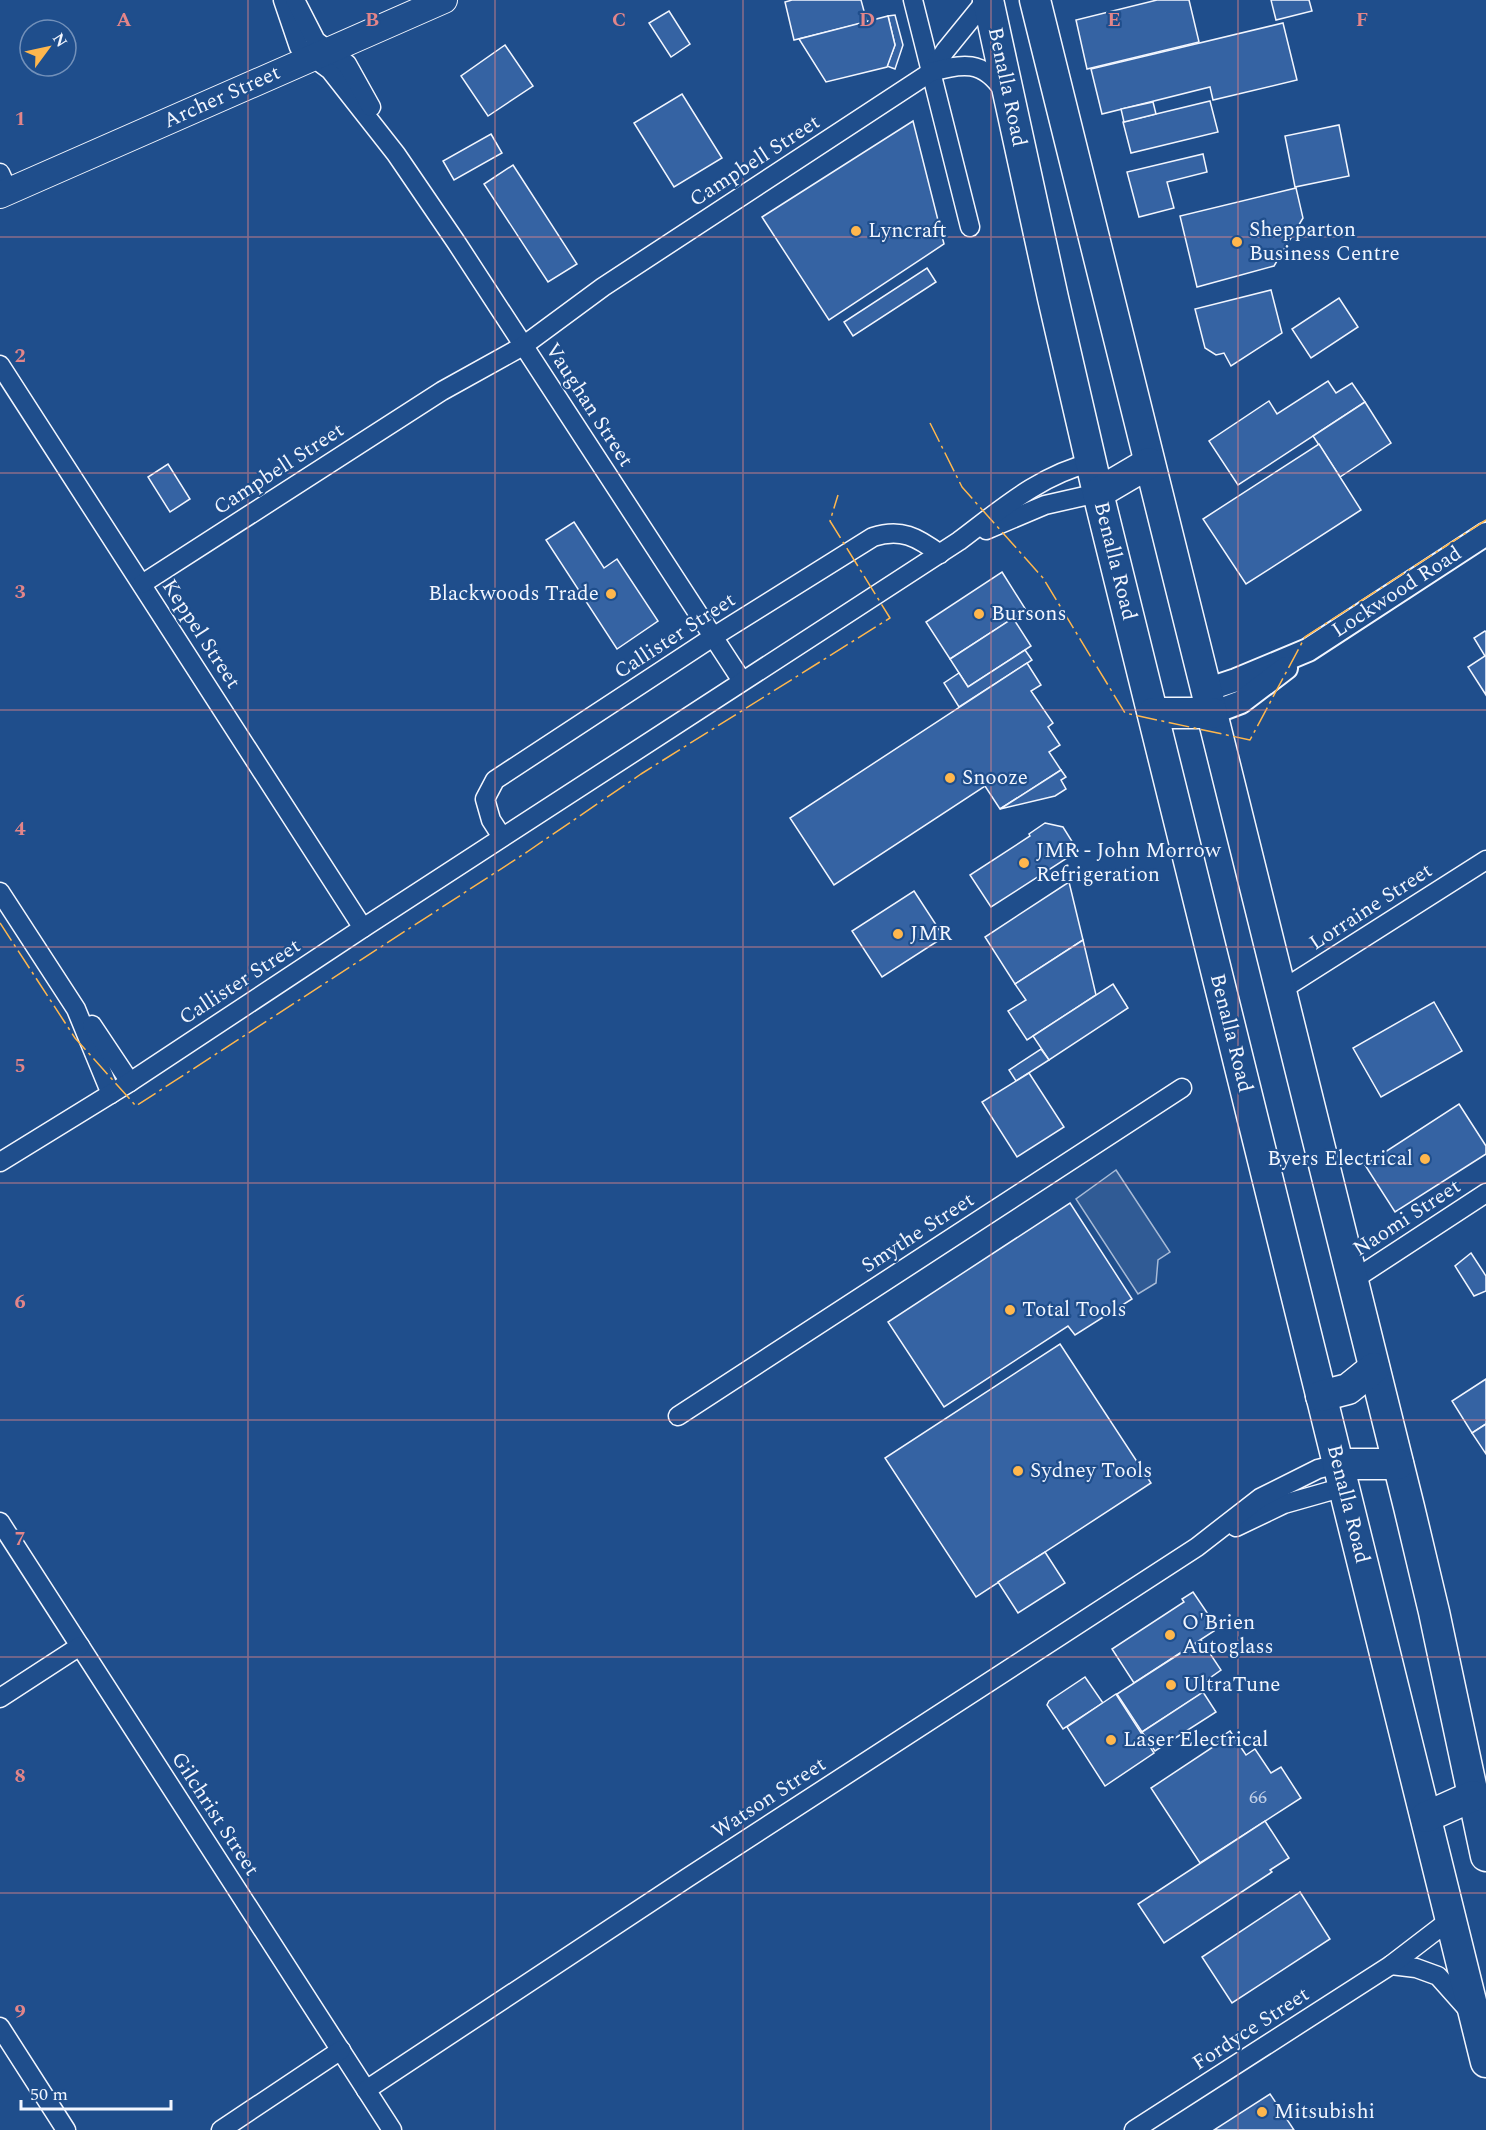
<svg xmlns="http://www.w3.org/2000/svg" width="1486" height="2130" viewBox="0 0 1486 2130" font-family="Spectral,serif">
	<style>
		.parking { fill: #305b95; stroke: #a8bbd7; stroke-width: 1.5 }
		.building { fill: #3563a3; stroke: #f2f6ff; stroke-width: 1.5 }
		.lines { fill: none; stroke-linecap: round; stroke-linejoin: round }
		.minor-casing { stroke: #f2f6ff; stroke-width: 21 }
		.tertiary-casing { stroke: #f2f6ff; stroke-width: 26 }
		.secondary-casing { stroke: #f2f6ff; stroke-width: 28 }
		.trunk-casing { stroke: #f2f6ff; stroke-width: 33 }
		.minor { stroke: #1f4e8c; stroke-width: 18 }
		.tertiary { stroke: #1f4e8c; stroke-width: 22 }
		.secondary { stroke: #1f4e8c; stroke-width: 26 }
		.trunk { stroke: #1f4e8c; stroke-width: 30 }
		.power { stroke: #ffb74d; stroke-width: 1.5; stroke-dasharray: 21 4.5 3 4.5; stroke-linecap: butt }
		.grid { fill: none; stroke: #e38589; stroke-width: 1.5; stroke-opacity: 0.55 }
		.poi-dot { fill: #ffb74d; stroke: #1f4e8c; stroke-width: 2 }
		.labels { text-anchor: middle; dominant-baseline: central; stroke-width: 4.5; stroke-linejoin: round; paint-order: stroke }
		.number-label { font-size: 18px; fill: #c3d1e8 }
		.street-label { font-size: 21px; fill: #f2f6ff; stroke: #1f4e8c }
		.poi-label { font-size: 21px; fill: #f2f6ff; stroke: #1f4e8c; text-anchor: start }
		.grid-label { font-size: 20px; text-anchor: middle; font-weight: bold; fill: #e38589; stroke: #1f4e8c; stroke-width: 4.5; stroke-linejoin: round; paint-order: stroke }
	</style>
	<rect width="100%" height="100%" fill="#1f4e8c"/>
	<polygon class="parking" points="1116,1170 1170,1252 1158,1260 1156,1283 1138,1294 1076,1199"/>
	<g class="building">
		<polygon points="792,0 861,0 867,22 794,40 785,2"/>
		<polygon points="1157,0 1189,0 1199,42 1087,69 1076,20"/>
		<polygon points="1271,0 1309,0 1312,11 1276,20"/>
		<polygon points="669,11 690,44 671,57 649,23"/>
		<polygon points="895,15 903,45 895,69 887,66 895,45 888,16"/>
		<polygon points="888,16 895,45 887,67 826,82 799,39"/>
		<polygon points="1283,23 1297,80 1213,100 1210,87 1102,114 1091,69"/>
		<polygon points="505,45 533,86 488,116 461,76"/>
		<polygon points="682,94 722,158 674,187 634,123"/>
		<polygon points="1210,101 1218,132 1131,153 1123,122"/>
		<polygon points="1153,102 1156,114 1124,122 1121,109"/>
		<polygon points="913,121 944,244 829,320 762,217"/>
		<polygon points="1339,125 1349,176 1295,187 1285,136"/>
		<polygon points="491,134 502,153 454,180 443,161"/>
		<polygon points="1203,154 1207,172 1167,182 1174,208 1139,217 1127,172"/>
		<polygon points="513,165 577,264 548,282 484,184"/>
		<polygon points="1296,188 1303,218 1274,266 1197,287 1180,216"/>
		<polygon points="927,268 936,282 853,336 844,322"/>
		<polygon points="1271,290 1282,333 1231,366 1224,353 1216,355 1205,348 1195,309"/>
		<polygon points="1339,298 1358,327 1311,358 1292,329"/>
		<polygon points="1328,381 1336,393 1352,383 1365,402 1238,485 1209,441 1269,401 1277,414"/>
		<polygon points="1365,402 1391,443 1340,477 1313,436"/>
		<polygon points="1319,444 1361,510 1246,584 1203,519"/>
		<polygon points="168,464 190,499 170,512 148,477"/>
		<polygon points="574,522 604,568 617,559 658,621 617,649 546,540"/>
		<polygon points="1002,572 1026,610 950,659 926,622"/>
		<polygon points="1013,618 1031,646 968,687 950,659"/>
		<polygon points="1485,631 1486,632 1486,695 1468,667 1485,656 1474,638"/>
		<polygon points="1025,650 1032,660 959,707 944,683 959,673 968,687"/>
		<polygon points="1027,663 1041,685 1031,691 1053,723 1048,727 1060,745 1049,752 1061,770 1000,809 985,786 834,885 790,818"/>
		<polygon points="1061,770 1066,777 1061,780 1066,789 1055,796 1000,809"/>
		<polygon points="1045,823 1063,827 1078,851 991,907 970,875 1030,836 1029,834"/>
		<polygon points="1069,882 1083,940 1015,984 985,937"/>
		<polygon points="914,891 944,937 882,977 852,931"/>
		<polygon points="1083,940 1096,995 1027,1040 1008,1011 1026,1000 1015,984"/>
		<polygon points="1113,984 1128,1008 1049,1060 1033,1036"/>
		<polygon points="1434,1002 1462,1051 1381,1097 1353,1048"/>
		<polygon points="1041,1049 1049,1060 1016,1081 1009,1070"/>
		<polygon points="1029,1073 1064,1127 1017,1157 982,1102"/>
		<polygon points="1459,1104 1486,1146 1486,1154 1395,1212 1365,1165"/>
		<polygon points="1070,1203 1132,1299 1075,1335 1068,1326 944,1407 888,1322"/>
		<polygon points="1471,1253 1486,1276 1486,1291 1474,1296 1455,1266"/>
		<polygon points="1060,1344 1151,1483 976,1597 885,1458"/>
		<polygon points="1486,1379 1486,1424 1472,1433 1452,1401"/>
		<polygon points="1486,1424 1486,1454 1472,1433"/>
		<polygon points="1045,1552 1065,1583 1018,1613 998,1582"/>
		<polygon points="1193,1592 1210,1617 1207,1619 1214,1631 1134,1683 1112,1649 1184,1602 1182,1599"/>
		<polygon points="1201,1640 1221,1670 1207,1680 1212,1687 1142,1732 1117,1694"/>
		<polygon points="1085,1677 1103,1703 1063,1729 1047,1705 1049,1701"/>
		<polygon points="1203,1692 1216,1712 1155,1751 1142,1732"/>
		<polygon points="1116,1694 1154,1753 1105,1786 1067,1727"/>
		<polygon points="1230,1731 1246,1755 1255,1749 1271,1773 1281,1767 1301,1798 1200,1863 1151,1788 1219,1743 1217,1740"/>
		<polygon points="1265,1821 1289,1858 1270,1870 1272,1872 1164,1943 1138,1904"/>
		<polygon points="1300,1892 1330,1939 1232,2003 1202,1957"/>
		<polygon points="1270,2094 1294,2130 1214,2130"/>
	</g>
	<g class="lines">
		<g class="minor-casing">
			<g id="minor">
				<polyline points="283,0 299,47 330,70 396,154 456,242 742,681"/>
				<polyline points="295,0 316,41 347,64 371,107"/>
				<polyline points="913,0 970,227"/>
				<polyline points="931,72 945,51 980,8 984,0"/>
				<polyline points="0,173 8,191"/>
				<polyline points="0,365 363,928"/>
				<polyline points="986,530 1045,505 1098,493"/>
				<path d="M142 584 442 391 523 346 603 287 931 72C962 63 983 60 1003 90"/>
				<path d="M502 837 491 820 485 799 495 780 713 637 873 537C901 528 917 537 940 554"/>
				<polyline points="0,892 76,1009 111,1094"/>
				<polyline points="1280,991 1486,860"/>
				<polyline points="92,1025 130,1082"/>
				<path d="M0 1162 130 1082 363 928 959 541C999 511 1041 474 1091 463"/>
				<polyline points="1353,1280 1486,1193"/>
				<polyline points="678,1416 1182,1088"/>
				<polyline points="0,1522 392,2130"/>
				<polyline points="1236,1527 1284,1504 1344,1487"/>
				<polyline points="0,1698 80,1646"/>
				<polyline points="1391,1965 1416,1968 1438,1976 1470,2012"/>
				<polyline points="0,2027 66,2130"/>
				<polyline points="366,2090 687,1878 1197,1547 1260,1498 1318,1469 1338,1464"/>
				<polyline points="221,2130 341,2050"/>
				<polyline points="1134,2130 1391,1965 1451,1919"/>
			</g>
		</g>
		<g class="tertiary-casing">
			<g id="tertiary">
				<polyline points="1206,690 1236,680 1308,650 1486,534"/>
				<polyline points="1212,713 1241,702 1286,668"/>
			</g>
		</g>
		<g class="secondary-casing">
			<polyline id="secondary" points="0,195 444,0"/>
		</g>
		<g class="trunk-casing">
			<g id="trunk">
				<polyline points="988,0 1053,298 1098,493 1486,2062"/>
				<polyline points="1035,0 1409,1507 1434,1612 1486,1856"/>
				<polyline points="1098,493 1149,463"/>
				<polyline points="1153,713 1212,713"/>
				<polyline points="1321,1396 1348,1389 1374,1368"/>
				<polyline points="1338,1464 1398,1464"/>
				<polyline points="1426,1817 1473,1796"/>
			</g>
		</g>
		<use href="#minor" class="minor"/>
		<use href="#tertiary" class="tertiary"/>
		<use href="#secondary" class="secondary"/>
		<use href="#trunk" class="trunk"/>
		<g class="power">
			<polyline points="930,423 962,487 1043,578 1125,713 1250,740 1305,637 1486,520"/>
			<polyline points="0,923 75,1038 136,1106 527,852 641,774 890,618 830,521 838,495"/>
		</g>
	</g>
	<path class="grid" d="M248 0V2130M495 0V2130M743 0V2130M991 0V2130M1238 0V2130M0 237H1486M0 473H1486M0 710H1486M0 947H1486M0 1183H1486M0 1420H1486M0 1657H1486M0 1893H1486"/>
	<g class="poi-dot">
		<circle cx="856" cy="231" r="6"/>
		<circle cx="1237" cy="242" r="6"/>
		<circle cx="611" cy="594" r="6"/>
		<circle cx="979" cy="614" r="6"/>
		<circle cx="950" cy="778" r="6"/>
		<circle cx="1024" cy="863" r="6"/>
		<circle cx="898" cy="934" r="6"/>
		<circle cx="1425" cy="1159" r="6"/>
		<circle cx="1010" cy="1310" r="6"/>
		<circle cx="1018" cy="1471" r="6"/>
		<circle cx="1170" cy="1635" r="6"/>
		<circle cx="1171" cy="1685" r="6"/>
		<circle cx="1111" cy="1740" r="6"/>
		<circle cx="1262" cy="2112" r="6"/>
	</g>
	<g class="labels">
		<g class="number-label">
			<text x="1258" y="1797">66</text>
		</g>
		<g class="street-label">
			<text transform="translate(1007 87) rotate(78)">Benalla Road</text>
			<text transform="translate(222 97) rotate(-24)">Archer Street</text>
			<text transform="translate(755 161) rotate(-33)">Campbell Street</text>
			<text transform="translate(589 405) rotate(57)">Vaughan Street</text>
			<text transform="translate(279 469) rotate(-33)">Campbell Street</text>
			<text transform="translate(1115 561) rotate(76)">Benalla Road</text>
			<text transform="translate(1397 592) rotate(-33)">Lockwood Road</text>
			<text transform="translate(201 634) rotate(57)">Keppel Street</text>
			<text transform="translate(675 636) rotate(-33)">Callister Street</text>
			<text transform="translate(1371 907) rotate(-33)">Lorraine Street</text>
			<text transform="translate(240 982) rotate(-33)">Callister Street</text>
			<text transform="translate(1231 1033) rotate(76)">Benalla Road</text>
			<text transform="translate(1407 1218) rotate(-33)">Naomi Street</text>
			<text transform="translate(918 1233) rotate(-33)">Smythe Street</text>
			<text transform="translate(1348 1504) rotate(76)">Benalla Road</text>
			<text transform="translate(769 1798) rotate(-33)">Watson Street</text>
			<text transform="translate(215 1814) rotate(57)">Gilchrist Street</text>
			<text transform="translate(1251 2029) rotate(-33)">Fordyce Street</text>
		</g>
		<g class="poi-label">
			<text x="1249" y="230">Shepparton<tspan x="1249" dy="24">Business Centre</tspan></text>
			<text x="868" y="231">Lyncraft</text>
			<text x="599" y="594" text-anchor="end">Blackwoods Trade</text>
			<text x="991" y="614">Bursons</text>
			<text x="962" y="778">Snooze</text>
			<text x="1036" y="851">JMR - John Morrow<tspan x="1036" dy="24">Refrigeration</tspan></text>
			<text x="910" y="934">JMR</text>
			<text x="1413" y="1159" text-anchor="end">Byers Electrical</text>
			<text x="1022" y="1310">Total Tools</text>
			<text x="1030" y="1471">Sydney Tools</text>
			<text x="1182" y="1623">O'Brien<tspan x="1182" dy="24">Autoglass</tspan></text>
			<text x="1183" y="1685">UltraTune</text>
			<text x="1123" y="1740">Laser Electrical</text>
			<text x="1274" y="2112">Mitsubishi</text>
		</g>
	</g>
	<g class="grid-label">
		<text x="124" y="26">A</text>
		<text x="372" y="26">B</text>
		<text x="619" y="26">C</text>
		<text x="867" y="26">D</text>
		<text x="1114" y="26">E</text>
		<text x="1362" y="26">F</text>
		<text x="20" y="125">1</text>
		<text x="20" y="362">2</text>
		<text x="20" y="598">3</text>
		<text x="20" y="835">4</text>
		<text x="20" y="1072">5</text>
		<text x="20" y="1308">6</text>
		<text x="20" y="1545">7</text>
		<text x="20" y="1782">8</text>
		<text x="20" y="2018">9</text>
	</g>
	<g transform="translate(48 48) rotate(57)"><circle r="28" fill="#1f4e8c" stroke="#7391ba" stroke-width="1.5"/>
	<path d="M0-4.5L10 22L0 15L-10 22Z" fill="#ffb74d"/>
	<text y="-9" font-size="16" font-weight="bold" text-anchor="middle" fill="#f2f6ff">N</text>
	</g>
	<path d="M21 2100v9h150v-9" fill="none" stroke="#f2f6ff" stroke-width="3"/>
	<text x="30" y="2100" font-size="18" fill="#f2f6ff" stroke="#1f4e8c" stroke-width="4.5" paint-order="stroke">50 m</text>
</svg>
